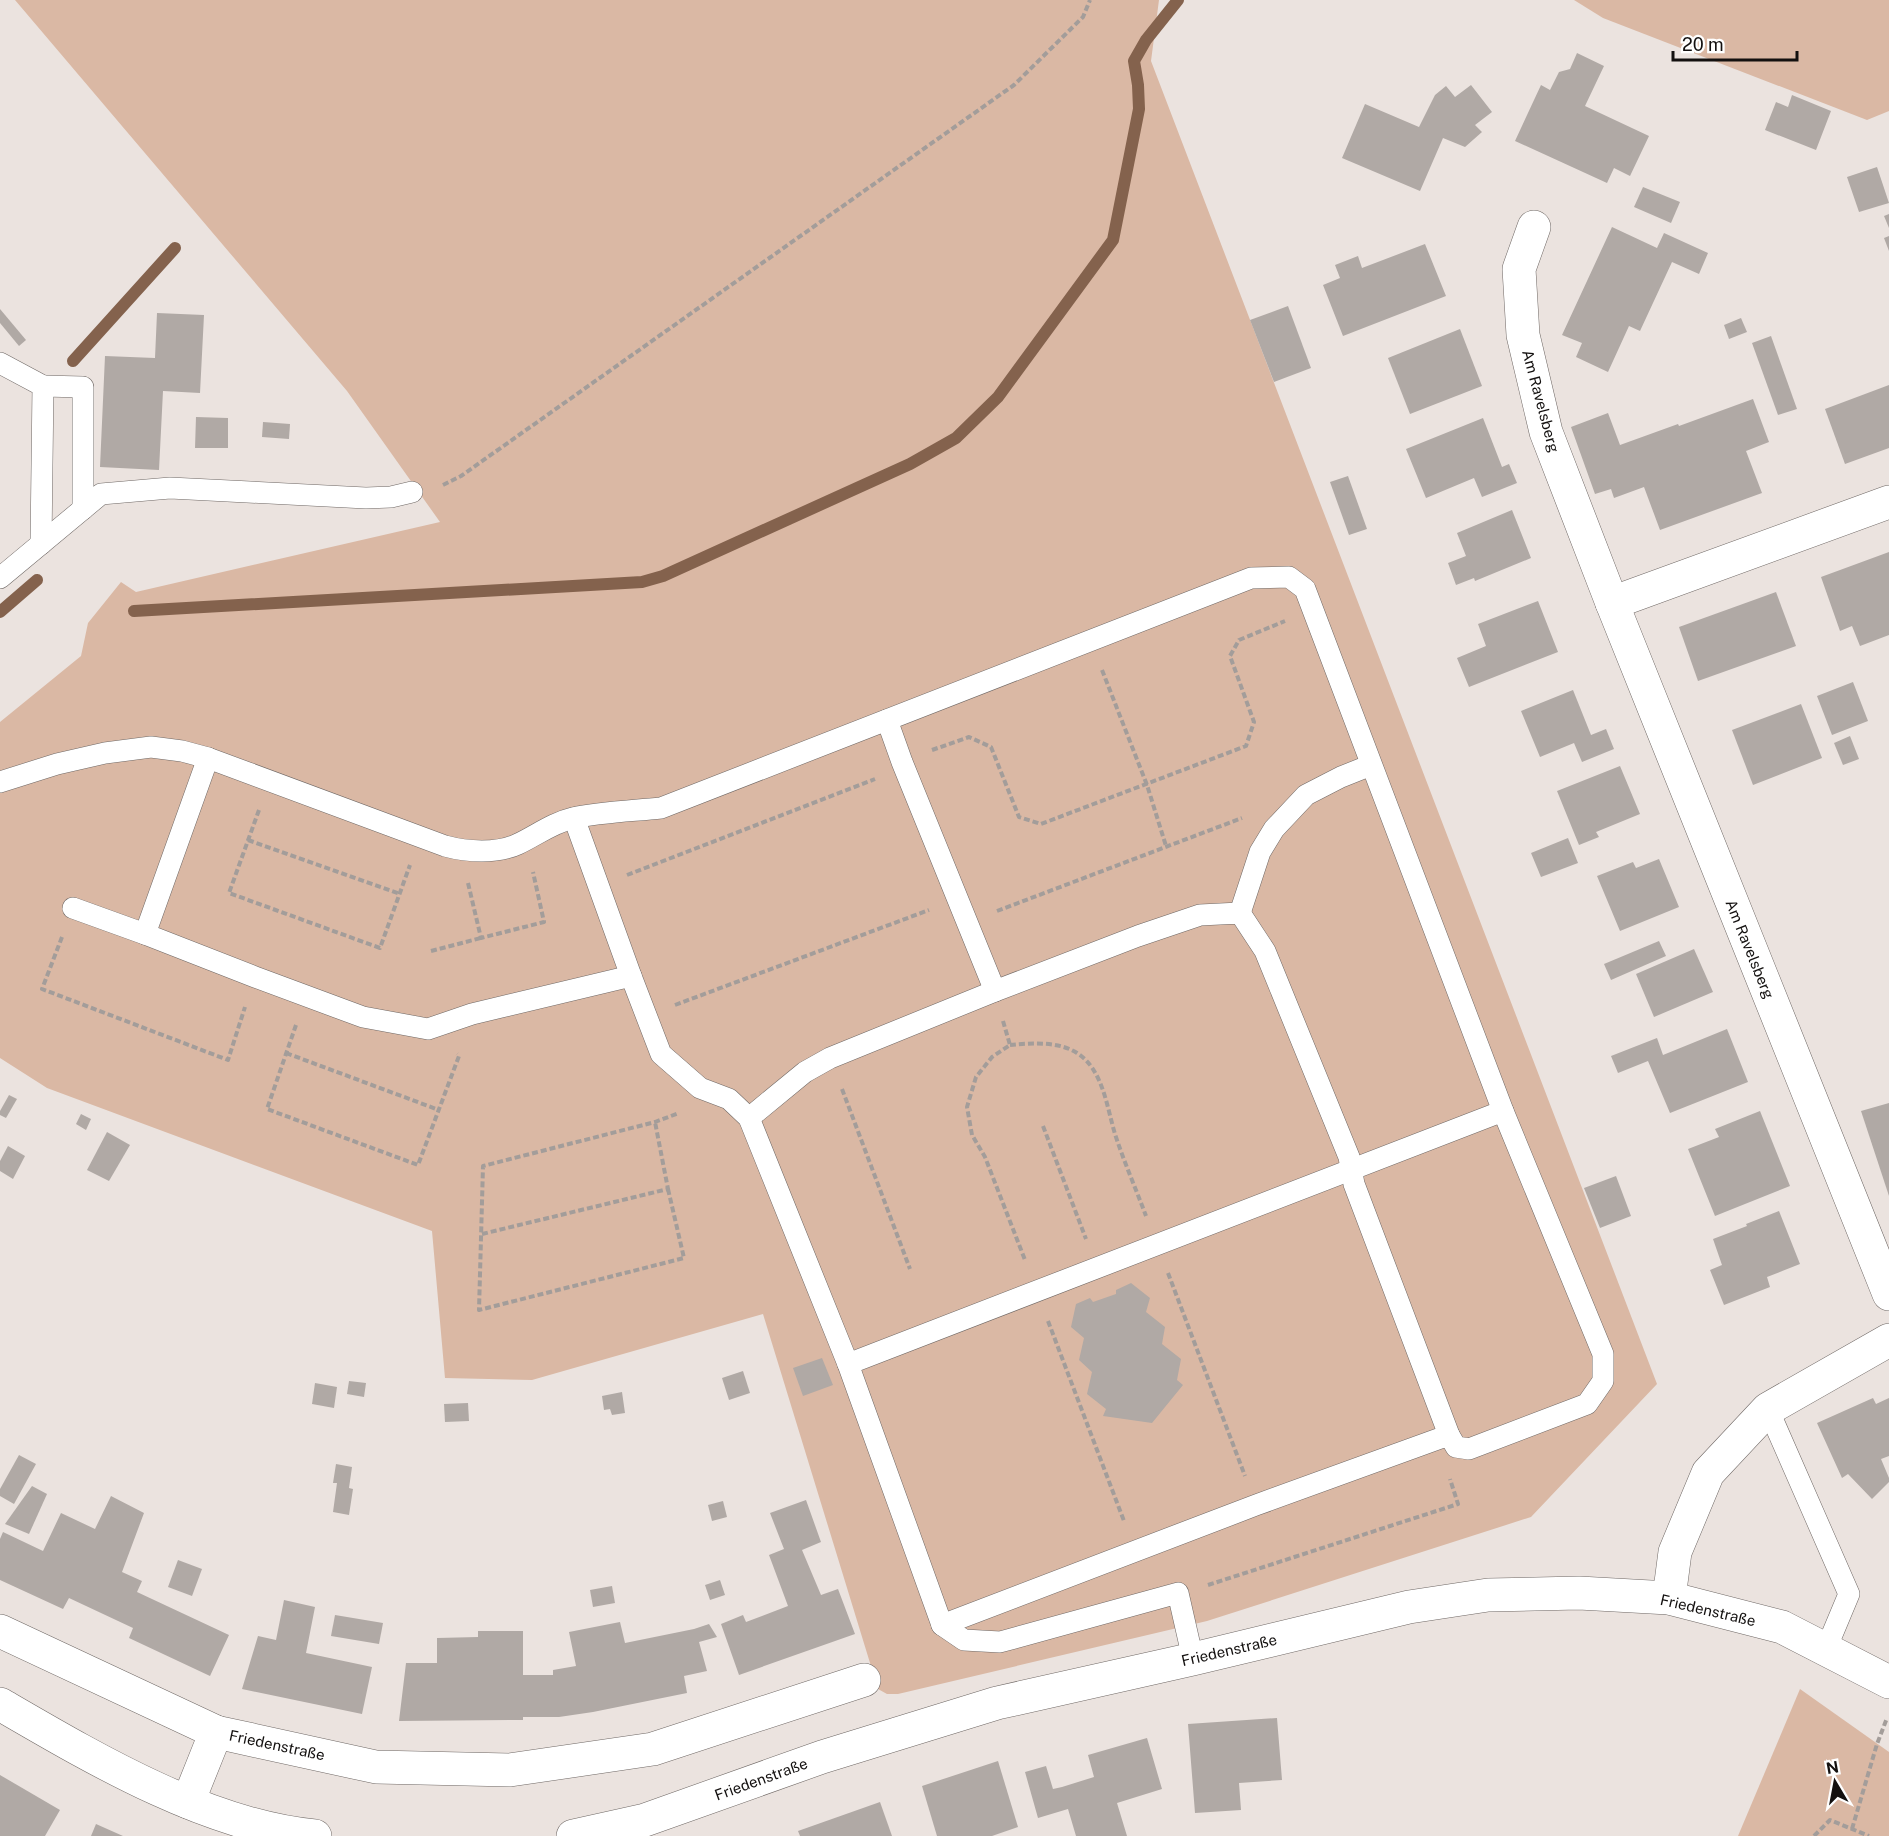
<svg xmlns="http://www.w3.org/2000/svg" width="1889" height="1836" viewBox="0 0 1889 1836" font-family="'Public Sans',sans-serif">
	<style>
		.green { fill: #dab8a4 }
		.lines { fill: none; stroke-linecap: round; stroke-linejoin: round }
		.stream { stroke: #84624d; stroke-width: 12 }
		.building { fill: #b0a9a5 }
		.lane-casing { stroke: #6f6865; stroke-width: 22 }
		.street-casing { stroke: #6f6865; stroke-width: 34 }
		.path { stroke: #a39d9a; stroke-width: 4; stroke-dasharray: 6 3; stroke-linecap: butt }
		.lane { stroke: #fff; stroke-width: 21 }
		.street { stroke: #fff; stroke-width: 33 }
		.labels { text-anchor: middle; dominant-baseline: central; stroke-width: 6; stroke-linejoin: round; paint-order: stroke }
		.street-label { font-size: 15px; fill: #13100f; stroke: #fff }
	</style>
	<rect width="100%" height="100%" fill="#ebe3df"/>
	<g class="green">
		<polygon points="15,0 1159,0 1151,61 1657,1384 1531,1517 1207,1621 898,1694 887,1694 878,1689 763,1314 532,1380 445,1378 432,1231 47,1088 0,1058 0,722 81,656 88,623 121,582 136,592 440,522 347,391"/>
		<polygon points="1574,0 1889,0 1889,111 1867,120 1603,18"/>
		<polygon points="1800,1689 1889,1752 1889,1836 1738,1836"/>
	</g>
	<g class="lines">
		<g class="stream">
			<polyline points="73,361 175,248"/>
			<polyline points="134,611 642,582 663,576 910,464 956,438 998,397 1113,240 1139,109 1138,85 1134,61 1146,40 1178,0"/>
			<polyline points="0,612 37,580"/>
		</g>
	</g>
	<g class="building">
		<polygon points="1577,53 1604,66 1585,106 1649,136 1630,176 1614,168 1607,183 1515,141 1541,85 1550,90 1559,72 1570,69"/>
		<polygon points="1471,85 1492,112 1475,125 1482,132 1465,147 1443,138 1420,191 1342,158 1365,104 1419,127 1435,95 1446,86 1455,97"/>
		<polygon points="1792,95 1831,111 1816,150 1765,130 1776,102 1788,107"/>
		<polygon points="1877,167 1889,203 1859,212 1847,177"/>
		<polygon points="1643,187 1680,202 1671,223 1634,207"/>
		<polygon points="1889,214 1889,228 1884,216"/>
		<polygon points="1612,227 1657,248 1664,233 1708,253 1699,274 1672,262 1640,331 1629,326 1608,372 1576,357 1582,343 1562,335"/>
		<polygon points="1889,236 1889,251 1884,238"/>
		<polygon points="1425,244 1446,296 1343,336 1323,285 1340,278 1335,265 1358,256 1362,268"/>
		<polygon points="1288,306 1311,368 1274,382 1250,320"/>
		<polygon points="0,309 26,340 19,346 0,323"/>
		<polygon points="157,313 204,315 200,393 163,391 159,470 100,467 105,356 155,358"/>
		<polygon points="1741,318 1747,332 1729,339 1724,325"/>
		<polygon points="1460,329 1482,386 1410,414 1388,358"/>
		<polygon points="1771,336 1797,409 1778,415 1752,343"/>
		<polygon points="1889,385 1889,448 1845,464 1825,409"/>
		<polygon points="1753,399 1769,442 1746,451 1762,493 1660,530 1644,487 1614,498 1611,489 1595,494 1571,427 1608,413 1620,445 1678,424 1679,426"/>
		<polygon points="196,417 228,418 228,448 195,448"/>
		<polygon points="1483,418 1502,467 1509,464 1517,483 1482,497 1474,478 1426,498 1406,449"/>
		<polygon points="263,422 290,424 289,439 262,437"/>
		<polygon points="1348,476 1367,529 1349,535 1330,482"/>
		<polygon points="1512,510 1531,558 1475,581 1474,578 1456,585 1448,563 1466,556 1457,533"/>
		<polygon points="1889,552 1889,635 1860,646 1852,626 1840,631 1821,577"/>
		<polygon points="1776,592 1796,646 1698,681 1679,627"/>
		<polygon points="1538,601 1558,652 1469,687 1457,658 1486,646 1478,624"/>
		<polygon points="1853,682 1868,721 1832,735 1817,696"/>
		<polygon points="1573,690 1591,735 1606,729 1614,749 1582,762 1574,743 1540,757 1521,711"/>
		<polygon points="1801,704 1822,758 1753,785 1732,730"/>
		<polygon points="1850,736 1859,759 1843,765 1834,743"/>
		<polygon points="1620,766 1640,814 1596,832 1599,837 1579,845 1557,791"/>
		<polygon points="1568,838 1578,863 1541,877 1531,853"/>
		<polygon points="1659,859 1679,907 1620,931 1597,876 1633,862 1636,868"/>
		<polygon points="1659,941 1666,956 1611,980 1604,964"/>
		<polygon points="1694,949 1713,992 1654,1017 1636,974"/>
		<polygon points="1727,1029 1748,1082 1670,1113 1648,1061 1618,1073 1611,1056 1657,1038 1663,1055"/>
		<polygon points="9,1095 17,1099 6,1118 0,1115 0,1111"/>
		<polygon points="1889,1103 1889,1196 1861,1111"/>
		<polygon points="1760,1111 1790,1186 1715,1216 1688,1149 1719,1137 1715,1129"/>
		<polygon points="81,1114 91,1119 86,1130 76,1124"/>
		<polygon points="107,1132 130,1145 109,1181 87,1170"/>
		<polygon points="8,1146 25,1156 13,1179 0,1171 0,1161"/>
		<polygon points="1616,1176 1631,1216 1600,1228 1584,1188"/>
		<polygon points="1779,1211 1800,1264 1767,1277 1770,1287 1724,1305 1710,1270 1722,1265 1713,1239 1747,1226 1746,1224"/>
		<polygon points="1131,1283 1150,1298 1146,1312 1165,1327 1162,1344 1181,1359 1177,1380 1183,1385 1152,1423 1103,1416 1106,1409 1087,1394 1092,1372 1079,1360 1084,1338 1071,1327 1076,1304 1090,1298 1093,1302 1116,1294 1116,1290"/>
		<polygon points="822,1358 833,1385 803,1396 793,1368"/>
		<polygon points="743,1371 750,1393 729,1400 722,1378"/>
		<polygon points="349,1381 366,1383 364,1397 347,1394"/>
		<polygon points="315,1383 337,1387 334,1408 312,1404"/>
		<polygon points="622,1392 625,1413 612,1415 610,1409 604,1410 602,1396"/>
		<polygon points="1873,1398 1876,1404 1889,1398 1889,1456 1881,1459 1889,1478 1889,1482 1872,1499 1848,1474 1842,1478 1817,1423"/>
		<polygon points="468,1403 469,1421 445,1422 444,1404"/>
		<polygon points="19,1455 36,1464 14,1504 0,1496 0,1489"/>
		<polygon points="336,1464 352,1467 349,1488 353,1489 349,1515 333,1512 337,1483 333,1483"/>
		<polygon points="32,1486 47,1494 29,1534 5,1524"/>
		<polygon points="111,1496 144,1513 122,1572 142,1581 137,1592 229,1635 210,1676 129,1638 133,1628 69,1598 63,1609 0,1580 0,1539 3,1532 43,1551 61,1513 95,1529"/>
		<polygon points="806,1500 821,1542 802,1550 821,1595 838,1589 855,1634 739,1675 721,1624 743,1615 746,1622 788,1606 769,1555 784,1549 770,1513"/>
		<polygon points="723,1501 727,1517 712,1521 708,1505"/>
		<polygon points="178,1560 202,1569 192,1596 168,1587"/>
		<polygon points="720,1580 725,1595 710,1600 705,1585"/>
		<polygon points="612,1586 615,1603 593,1607 590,1590"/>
		<polygon points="284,1600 315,1607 306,1653 372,1667 362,1714 242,1689 258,1636 276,1640"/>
		<polygon points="335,1615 383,1623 379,1644 331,1636"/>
		<polygon points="620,1622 625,1643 694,1629 709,1624 717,1637 699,1642 707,1671 684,1676 687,1693 593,1712 559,1717 523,1717 523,1720 399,1721 406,1663 437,1663 437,1638 478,1637 478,1631 523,1631 523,1675 553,1675 553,1670 576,1666 569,1632"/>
		<polygon points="1277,1718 1282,1780 1239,1783 1241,1810 1195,1813 1188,1724"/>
		<polygon points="1147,1738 1162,1789 1117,1803 1127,1836 1076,1836 1068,1809 1038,1818 1025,1772 1046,1766 1053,1789 1062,1787 1094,1777 1088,1755"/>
		<polygon points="998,1761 1018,1827 992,1836 937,1836 922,1786"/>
		<polygon points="0,1775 60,1810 45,1836 0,1836"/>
		<polygon points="880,1802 892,1836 800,1836 798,1831"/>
		<polygon points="96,1824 123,1836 91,1836"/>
	</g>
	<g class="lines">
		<g class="lane-casing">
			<g id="lane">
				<polyline points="0,363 43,386 41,544"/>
				<polyline points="43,386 83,387 83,509"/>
				<polyline points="0,578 101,494 170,488 366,498 391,497 412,492"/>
				<polyline points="887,720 902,762 995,991"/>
				<polyline points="208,758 145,934 255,977 363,1017 428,1029 472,1014 631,976"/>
				<path d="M0 782 57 764 105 753 151 747 182 751 208 758 445 846C467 852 497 854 518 844 537 835 552 823 573 818 601 812 632 811 661 808L1251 578 1289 577 1305 589 1503 1111 1603 1354V1381L1587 1404 1469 1449 1456 1447 1449 1435 1256 1505 942 1625"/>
				<polyline points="574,818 631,976 661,1054 700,1088 729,1099 749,1118 848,1364 942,1625 964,1640 1000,1642 1178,1593 1193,1659"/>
				<polyline points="73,908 145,934"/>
				<polyline points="1240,913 1260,852 1274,829 1306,795 1341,777 1371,765"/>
				<polyline points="749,1118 805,1072 830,1058 995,991 1138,936 1200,915 1240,913 1265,951 1349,1157 1354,1184 1449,1435"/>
				<polyline points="848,1364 1503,1111"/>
				<polyline points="1768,1409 1849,1594 1826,1649"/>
			</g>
		</g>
		<g class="street-casing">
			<g id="street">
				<polyline points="1534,227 1519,269 1523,335 1546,432 1612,603 1889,1294"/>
				<polyline points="1612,603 1889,502"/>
				<polyline points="1669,1598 1675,1552 1708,1473 1768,1409 1889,1340"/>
				<polyline points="0,1631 216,1732 188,1802"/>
				<path d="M0 1704C93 1758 207 1826 315 1836"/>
				<polyline points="216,1732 376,1767 510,1770 653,1749 864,1680"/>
				<polyline points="573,1836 645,1820 822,1757 997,1703 1193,1659 1409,1607 1488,1595 1579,1593 1669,1598 1782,1627 1889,1682"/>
			</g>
		</g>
		<g class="path">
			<polyline points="443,485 461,476 1014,85 1083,17 1090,0"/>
			<polyline points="1102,670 1147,785 1166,846"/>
			<polyline points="932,750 969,737 991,747 1019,817 1041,824 1246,746 1254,722 1230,656 1239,640 1285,621"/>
			<polyline points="259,810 229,893 380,948 410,865"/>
			<polyline points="248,840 400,894"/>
			<polyline points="627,875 875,779"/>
			<polyline points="468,883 481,938 544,922 533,872"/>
			<polyline points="997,911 1242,818"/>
			<polyline points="62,937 42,989 228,1060 245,1007"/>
			<polyline points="431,951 481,938"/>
			<polyline points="675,1005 929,910"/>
			<polyline points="1003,1021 1010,1045 992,1057 976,1077 967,1107 972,1135 985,1157 1025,1260"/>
			<polyline points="296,1025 267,1109 418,1165 459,1056 457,1054"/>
			<path d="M1010 1045C1032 1043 1058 1041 1077 1053 1103 1069 1107 1108 1115 1134 1124 1162 1136 1189 1146 1216"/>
			<polyline points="286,1053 439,1110"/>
			<polyline points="842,1089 910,1269"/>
			<polyline points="1043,1126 1086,1239"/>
			<polyline points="668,1189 684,1258 479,1310 483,1166 655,1122 679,1113"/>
			<polyline points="482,1234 668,1189 655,1122"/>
			<polyline points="1168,1273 1245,1476"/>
			<polyline points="1048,1321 1124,1521"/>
			<polyline points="1208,1585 1458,1504 1450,1479"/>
			<polyline points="1852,1829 1877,1744 1887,1718"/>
			<polyline points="1814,1836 1830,1820 1869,1836"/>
		</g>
		<use href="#lane" class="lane"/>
		<use href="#street" class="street"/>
	</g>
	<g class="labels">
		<g class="street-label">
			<text transform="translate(1541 401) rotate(75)">Am Ravelsberg</text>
			<text transform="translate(1750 949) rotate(68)">Am Ravelsberg</text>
			<text transform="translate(1708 1610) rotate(13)">Friedenstraße</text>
			<text transform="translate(1229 1650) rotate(-13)">Friedenstraße</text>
			<text transform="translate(277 1745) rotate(12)">Friedenstraße</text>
			<text transform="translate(761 1779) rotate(-20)">Friedenstraße</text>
		</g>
	</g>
	<g transform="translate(1835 1782) rotate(350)" stroke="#ffffff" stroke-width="4.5" paint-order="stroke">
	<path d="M0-4.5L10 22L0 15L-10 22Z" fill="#13100f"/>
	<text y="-9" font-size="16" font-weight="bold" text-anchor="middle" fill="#13100f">N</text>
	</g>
	<path d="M1673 51v9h124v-9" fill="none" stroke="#13100f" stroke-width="3"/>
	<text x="1682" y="51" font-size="18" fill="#13100f" stroke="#ffffff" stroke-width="4.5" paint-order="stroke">20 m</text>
</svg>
